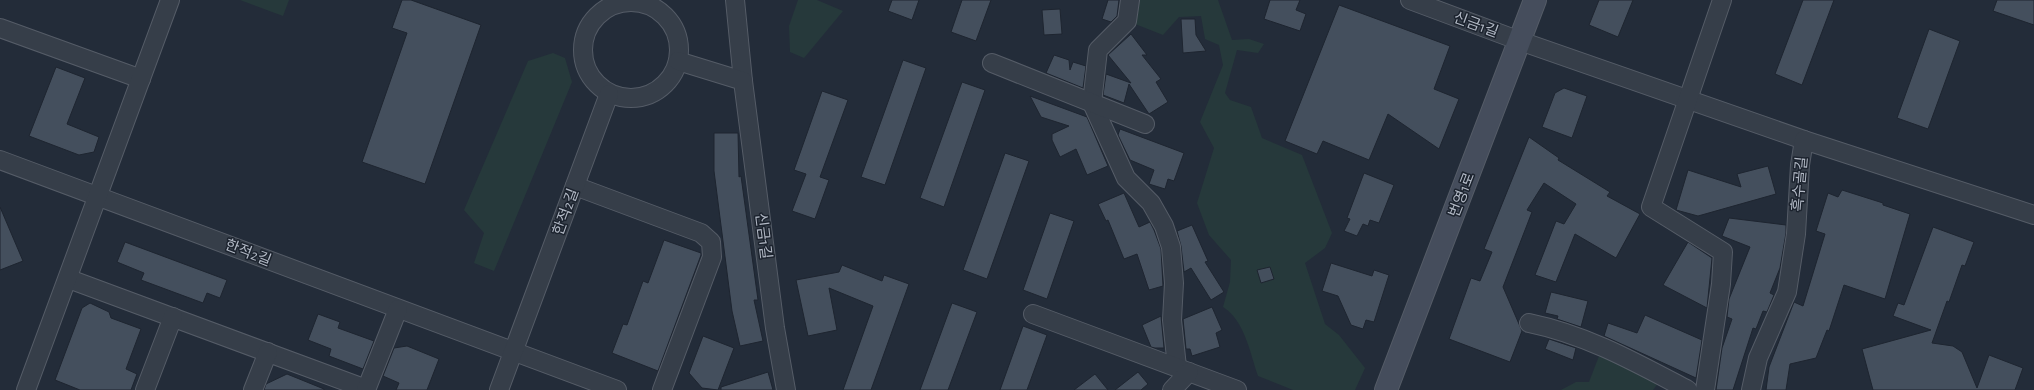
<svg xmlns="http://www.w3.org/2000/svg" width="2034" height="390" viewBox="0 0 2034 390" font-family="'Alegreya Sans','Noto Sans KR',sans-serif">
	<style>
		.green { fill: #26393b }
		.building { fill: #444f5d; stroke: #1e2530 }
		.lines { fill: none; stroke-linecap: round; stroke-linejoin: round }
		.street-casing { stroke: #555c67; stroke-width: 20 }
		.secondary-casing { stroke: #555c67; stroke-width: 24 }
		.street { stroke: #363e49; stroke-width: 18 }
		.secondary { stroke: #454d5c; stroke-width: 22 }
		.labels { text-anchor: middle; dominant-baseline: central; stroke-width: 3; stroke-linejoin: round; paint-order: stroke }
		.street-label { font-size: 15px; fill: #b2b9c5; stroke: #1c232e }
	</style>
	<rect width="100%" height="100%" fill="#232c39"/>
	<g class="green">
		<polygon points="240,0 289,0 283,16"/>
		<polygon points="798,0 817,0 843,11 804,58 790,52 789,26"/>
		<path d="M1137 0H1218L1232 40 1249 39 1264 44 1258 53 1237 50 1225 93 1230 100 1251 107 1262 138 1302 155 1332 233 1325 248 1305 263 1325 324 1339 335 1365 368 1355 390H1293L1258 376C1250 353 1245 321 1223 307L1230 282 1231 260 1209 235 1197 203 1214 148 1200 122 1223 65 1219 45 1205 39 1201 16 1179 17 1163 35 1135 24Z"/>
		<polygon points="553,53 565,58 572,82 494,271 474,263 484,233 464,210 528,61"/>
		<polygon points="1599,356 1659,382 1653,390 1561,390 1576,382 1589,382"/>
	</g>
	<g class="building">
		<polygon points="402,0 411,0 481,25 425,184 362,162 407,33 392,28"/>
		<polygon points="892,0 919,0 912,20 888,11"/>
		<polygon points="962,0 991,0 976,41 951,32"/>
		<polygon points="1108,0 1119,0 1117,16 1111,22 1102,19"/>
		<polygon points="1270,0 1300,0 1296,10 1306,14 1300,31 1264,19"/>
		<polygon points="1599,0 1633,0 1618,37 1589,25"/>
		<polygon points="1803,0 1834,0 1802,85 1775,74"/>
		<polygon points="1997,0 2034,0 2034,25 1993,11"/>
		<polygon points="1339,5 1450,46 1434,89 1459,99 1439,149 1388,114 1369,160 1323,141 1317,154 1285,141"/>
		<polygon points="1060,9 1062,34 1044,35 1042,10"/>
		<polygon points="1181,19 1195,19 1196,35 1206,51 1183,53"/>
		<polygon points="1929,29 1960,41 1928,129 1897,118"/>
		<polygon points="1131,34 1147,55 1142,55 1161,79 1156,82 1168,102 1149,114 1129,84 1124,103 1103,95 1106,74 1131,83 1108,55"/>
		<polygon points="1054,55 1069,60 1070,70 1073,62 1086,66 1083,88 1046,73"/>
		<polygon points="903,60 926,68 885,185 861,177"/>
		<polygon points="56,67 85,78 67,124 99,137 94,152 79,155 29,136"/>
		<polygon points="962,82 985,90 944,207 920,198"/>
		<polygon points="1564,88 1587,96 1572,138 1542,127 1555,93"/>
		<polygon points="822,91 848,100 820,177 829,180 815,219 792,211 806,174 794,170"/>
		<polygon points="1030,96 1087,117 1108,166 1087,175 1076,149 1060,157 1052,140 1052,134 1069,126 1041,117"/>
		<polygon points="1120,129 1184,153 1174,181 1168,179 1165,189 1149,184 1154,170 1130,160 1118,135"/>
		<polygon points="714,133 738,133 739,177 741,176 758,300 754,300 763,341 740,346 732,311 714,171"/>
		<polygon points="1529,137 1559,158 1558,160 1610,192 1607,196 1640,214 1616,258 1575,234 1556,282 1535,275 1556,221 1564,224 1576,204 1544,183 1527,210 1532,212 1503,287 1522,331 1510,362 1449,339 1471,278 1480,281 1492,252 1484,249"/>
		<polygon points="1005,153 1029,161 987,279 963,270"/>
		<polygon points="1768,166 1776,194 1698,216 1676,210 1688,170 1741,187 1737,174"/>
		<polygon points="1364,173 1394,185 1379,223 1370,220 1368,226 1363,224 1357,236 1344,231 1350,219 1347,218"/>
		<polygon points="1842,190 1883,203 1883,205 1910,214 1885,299 1844,285 1829,331 1827,330 1816,358 1790,364 1786,390 1766,390 1769,367 1794,302 1803,306 1825,234 1816,231 1828,193 1838,197"/>
		<polygon points="1124,193 1139,227 1150,222 1154,230 1161,249 1163,286 1149,290 1137,254 1124,259 1108,220 1106,221 1098,204"/>
		<polygon points="0,207 23,261 0,270"/>
		<polygon points="1050,213 1074,221 1047,299 1023,290"/>
		<polygon points="1729,218 1786,225 1786,233 1780,268 1770,293 1774,295 1767,312 1763,311 1756,329 1753,328 1733,390 1716,390 1722,348 1732,319 1727,317 1729,299 1750,247 1722,236"/>
		<polygon points="1192,225 1208,261 1205,262 1224,292 1211,300 1191,268 1184,272 1181,246 1177,231"/>
		<polygon points="1933,227 1974,242 1965,266 1962,265 1949,302 1947,301 1932,343 1953,346 1962,352 1977,388 1989,355 2023,368 2015,390 1873,390 1862,349 1931,330 1893,316 1898,303 1904,305"/>
		<polygon points="664,240 701,253 701,255 658,371 612,353 623,324 627,325 643,281 648,283"/>
		<polygon points="125,242 227,280 220,298 207,293 203,303 141,280 144,273 117,262"/>
		<polygon points="1688,242 1712,258 1707,308 1663,285"/>
		<polygon points="1331,263 1372,276 1374,270 1389,275 1374,322 1366,320 1363,329 1351,325 1338,296 1322,291"/>
		<polygon points="842,265 882,281 884,275 909,284 871,390 843,390 873,306 829,288 837,330 808,336 796,280 839,272"/>
		<polygon points="1270,267 1274,279 1261,283 1257,270"/>
		<polygon points="1551,292 1588,301 1581,327 1557,319 1558,316 1545,313"/>
		<polygon points="90,303 109,312 111,318 141,329 126,369 137,374 131,390 80,390 55,380 82,308"/>
		<polygon points="952,303 977,312 948,390 920,390"/>
		<polygon points="1212,307 1222,330 1216,333 1220,347 1192,356 1190,349 1186,349 1183,319"/>
		<polygon points="318,314 340,322 338,328 374,341 363,369 329,356 331,349 308,340"/>
		<polygon points="1645,315 1702,340 1696,378 1604,336 1608,323 1637,333"/>
		<polygon points="1161,316 1164,348 1155,348 1151,347 1142,325"/>
		<polygon points="1023,326 1047,335 1027,390 1000,390"/>
		<polygon points="703,336 734,348 718,390 702,388 689,373"/>
		<polygon points="1549,339 1576,348 1573,360 1545,349"/>
		<polygon points="407,346 439,359 427,390 396,390 399,383 383,376 394,348"/>
		<polygon points="768,372 773,390 721,390 721,387"/>
		<polygon points="1138,372 1148,384 1141,390 1115,390"/>
		<polygon points="287,374 324,389 324,390 264,390 266,384"/>
		<polygon points="1095,374 1108,390 1074,390"/>
	</g>
	<g class="lines">
		<g class="street-casing">
			<g id="street">
				<polyline points="735,0 743,81"/>
				<polyline points="1130,0 1127,21 1098,50 1092,103 1126,178 1151,203 1164,226 1171,247 1174,283 1172,320 1177,367"/>
				<polyline points="1410,0 1520,41 1804,140"/>
				<circle cx="631" cy="50" r="48"/>
				<polyline points="0,28 141,79"/>
				<polyline points="678,61 743,81 775,328 786,390"/>
				<polyline points="992,63 1145,124"/>
				<polyline points="0,160 617,390"/>
				<polyline points="575,186 701,233 711,242 712,257 662,390"/>
				<polyline points="69,279 366,389"/>
				<polyline points="1033,314 1237,390"/>
				<path d="M1529 323C1587 335 1635 362 1688 390"/>
				<polyline points="26,390 170,0"/>
				<polyline points="145,390 173,317"/>
				<polyline points="253,390 268,352"/>
				<polyline points="366,390 398,309"/>
				<polyline points="499,390 609,94"/>
				<polyline points="1172,390 1189,372"/>
				<polyline points="1705,390 1721,284 1723,252 1651,207 1722,0"/>
				<polyline points="1751,390 1758,358 1787,292 1796,234 1800,165 1804,140 2034,215"/>
			</g>
		</g>
		<g class="secondary-casing">
			<polyline id="secondary" points="1386,390 1535,0"/>
		</g>
		<use href="#street" class="street"/>
		<use href="#secondary" class="secondary"/>
	</g>
	<g class="labels">
		<g class="street-label">
			<text transform="translate(1476 25) rotate(20)">신금1길</text>
			<text transform="translate(1800 184) rotate(-85)">흑수골길</text>
			<text transform="translate(1462 195) rotate(-69)">번영1로</text>
			<text transform="translate(566 212) rotate(-70)">한적2길</text>
			<text transform="translate(763 236) rotate(83)">신금1길</text>
			<text transform="translate(248 253) rotate(21)">한적2길</text>
		</g>
	</g>
</svg>
